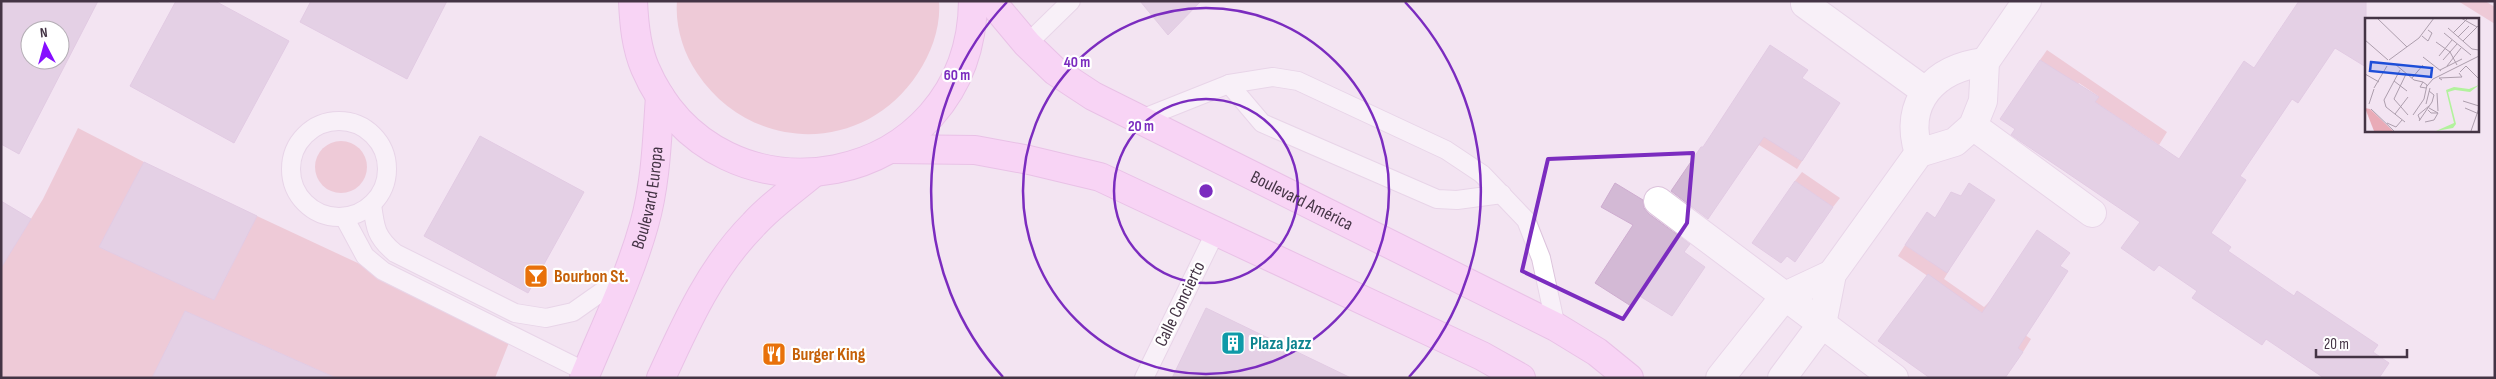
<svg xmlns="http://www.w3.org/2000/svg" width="2496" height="379" viewBox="0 0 2496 379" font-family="'Sofia Sans Condensed',sans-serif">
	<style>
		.green { fill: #e9abb7 }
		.building { fill: #d3b9d5; stroke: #ceacd0; fill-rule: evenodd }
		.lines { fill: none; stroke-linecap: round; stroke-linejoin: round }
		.lane-casing { stroke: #dcc3dc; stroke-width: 20 }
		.street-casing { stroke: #dcc3dc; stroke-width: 30 }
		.secondary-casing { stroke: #de98d8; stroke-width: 30 }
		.lane { stroke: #fff; stroke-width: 18 }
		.street { stroke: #fff; stroke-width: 28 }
		.secondary { stroke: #ffc1f9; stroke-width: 28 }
		.marked { fill: none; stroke: #7b2cbf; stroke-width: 4; stroke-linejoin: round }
		.ring { fill: none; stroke: #7b2cbf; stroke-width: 2.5 }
		.labels { text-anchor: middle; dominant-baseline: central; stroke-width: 4.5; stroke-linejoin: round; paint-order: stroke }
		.street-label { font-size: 18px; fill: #443445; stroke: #fff }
		.food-label { font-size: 18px; font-weight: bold; fill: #c56008; stroke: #fff; text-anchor: start }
		.culture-label { font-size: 18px; font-weight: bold; fill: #0d838f; stroke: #fff; text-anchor: start }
		.inset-road { fill: none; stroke: #ad9ead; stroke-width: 1 }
		.view { fill: #1d4ed8; fill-opacity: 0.15; stroke: #1d4ed8; stroke-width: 2.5 }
		.inset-edge { fill: none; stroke: #443445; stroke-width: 2.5 }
		.centre { fill: #7b2cbf; stroke: #fff; stroke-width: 2.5 }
		.ring-label { font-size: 15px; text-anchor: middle; font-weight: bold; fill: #7b2cbf; stroke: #fff; stroke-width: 4.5; stroke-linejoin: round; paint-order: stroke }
	</style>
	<rect width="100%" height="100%" fill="#f3e4f2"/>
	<g class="green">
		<path d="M677 1H939C941 26 932 52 918 73 865 155 751 154 697 73 683 52 675 26 677 1Z"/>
		<polygon points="2458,1 2485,1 2495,7 2495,24"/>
		<polygon points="2047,50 2167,132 2159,145 2095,102 2098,96 2079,83 2068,99 2067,78 2040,60"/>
		<path d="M1730 106C1754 123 1775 144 1800 160L1804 154 1806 155 1797 169 1759 145 1750 158 1735 148 1716 128Z"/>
		<polygon points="78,128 144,162 99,247 214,300 257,216 512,335 495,378 336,378 185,311 152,378 1,378 1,268 43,199"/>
		<circle cx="341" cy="167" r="26"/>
		<polygon points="1802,172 1840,198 1833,207 1795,181"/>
		<polygon points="1905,245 1929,261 1932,257 1950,269 1944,279 1984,307 1989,302 2030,329 2025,335 2031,339 2023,352 2006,340 1981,312 1898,256"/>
	</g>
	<g class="building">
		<path d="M1 1H98L19 154 1 144ZM30 30H60V60H30Z"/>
		<polygon points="176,1 215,1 289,41 234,143 130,86"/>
		<polygon points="311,1 447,1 407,79 300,22"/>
		<polygon points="1140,1 1201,1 1168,35"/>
		<polygon points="2299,1 2366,1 2366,67 2335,48 2298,103 2292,99 2240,176 2246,180 2211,233 2231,247 2228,251 2294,296 2297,291 2378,345 2373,352 2389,363 2379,378 2324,378 2266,339 2262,345 2192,298 2197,291 2159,265 2154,271 2121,248 2140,222 2011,135 2015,129 2000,119 2040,60 2099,97 2095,102 2179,159 2244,61 2254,68"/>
		<polygon points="1770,45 1808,70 1802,78 1840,103 1802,161 1764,137 1708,219 1671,191 1701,147 1703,147"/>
		<polygon points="480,136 584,192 528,293 424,236"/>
		<polygon points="144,162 257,216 214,300 99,247"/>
		<polygon points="1795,181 1833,207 1795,262 1787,256 1781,263 1752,243"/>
		<polygon points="1615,183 1643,200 1644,208 1649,214 1690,244 1684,252 1705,267 1672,316 1638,295 1631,306 1595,283 1633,225 1601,207"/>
		<polygon points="1969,183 1995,200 1947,273 1905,245 1927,212 1935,218 1951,192 1961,196"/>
		<polygon points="1,201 31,219 1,268"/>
		<polygon points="2037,230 2070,253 2060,266 2068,271 2018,348 2023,352 2005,378 1930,378 1878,341 1928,274 1982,313"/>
		<polygon points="1206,308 1351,378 1172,378"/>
		<polygon points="185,311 336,378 152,378"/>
	</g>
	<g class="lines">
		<g class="lane-casing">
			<g id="lane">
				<polyline points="1027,44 1071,1"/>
				<polyline points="1229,84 1262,123 1437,199 1457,200 1502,194"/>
				<polyline points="1141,119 1229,84 1273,77 1298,81 1446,150 1482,174 1526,220 1541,258 1556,327"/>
				<circle cx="339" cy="169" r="48"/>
				<path d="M372 204C375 228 376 237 395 253L515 313 546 318 573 312 627 274"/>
				<polyline points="344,217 365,256 383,271 586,372"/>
				<polyline points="1144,378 1216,231"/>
			</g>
		</g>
		<g class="street-casing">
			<g id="street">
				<polyline points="1805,4 1925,91"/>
				<polyline points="1973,126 2092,213"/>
				<path d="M1919 153C1902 102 1935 68 1985 62"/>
				<polyline points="1658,201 1894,378"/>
				<polyline points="1720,378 1785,296 1832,274"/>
				<polyline points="1782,378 1822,324 1832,274 1919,153 1955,142 1973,126 1983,101 1985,62 2027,1"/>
			</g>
		</g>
		<g class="secondary-casing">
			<g id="secondary">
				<path d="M633 1C634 24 636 47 645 68 718 238 971 190 973 1"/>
				<path id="s1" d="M991 1 1027 44 1055 71 1093 96 1556 327 1597 352 1629 378"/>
				<polyline points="892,149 975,150 1029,160 1100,177 1482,356 1521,378"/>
				<path id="s2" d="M584 378C605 327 629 278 644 225 656 183 657 139 660 96"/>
				<path d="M661 378C686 323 711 267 754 224 771 205 793 190 812 174"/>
			</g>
		</g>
		<use href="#lane" class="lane"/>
		<use href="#street" class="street"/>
		<use href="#secondary" class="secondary"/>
	</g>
	<path d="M0 0H2496V379H0ZM1693 153 1687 223 1623 319 1522 271 1548 159Z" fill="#f3e4f2" fill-opacity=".55" fill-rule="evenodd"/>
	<path class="marked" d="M1693 153 1687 223 1623 319 1522 271 1548 159Z"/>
	<g class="ring">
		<circle cx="1206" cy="191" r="92"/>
		<circle cx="1206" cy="191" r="183"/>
		<path d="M1003 377A275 275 0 0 1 1007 2M1405 2A275 275 0 0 1 1409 377"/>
	</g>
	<defs>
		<g id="bar-square" transform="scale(1.25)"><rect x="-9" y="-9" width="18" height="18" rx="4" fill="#e8710a" stroke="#fff"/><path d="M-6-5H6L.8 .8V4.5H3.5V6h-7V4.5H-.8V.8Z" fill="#fff"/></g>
		<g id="building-square" transform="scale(1.25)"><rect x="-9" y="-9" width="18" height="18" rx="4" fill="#0f9aa8" stroke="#fff"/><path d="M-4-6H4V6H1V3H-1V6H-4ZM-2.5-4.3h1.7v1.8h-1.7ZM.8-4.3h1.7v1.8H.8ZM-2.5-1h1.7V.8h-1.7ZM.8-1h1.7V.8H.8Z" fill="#fff"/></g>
		<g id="restaurant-square" transform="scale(1.25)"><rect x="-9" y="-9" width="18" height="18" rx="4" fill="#e8710a" stroke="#fff"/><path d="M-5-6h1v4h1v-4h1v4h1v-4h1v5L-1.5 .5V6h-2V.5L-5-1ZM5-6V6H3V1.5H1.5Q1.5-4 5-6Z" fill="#fff"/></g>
	</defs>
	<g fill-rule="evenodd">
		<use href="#bar-square" x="536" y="276"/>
		<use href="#building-square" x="1233" y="343"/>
		<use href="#restaurant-square" x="774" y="354"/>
	</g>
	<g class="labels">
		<g class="street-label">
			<text stroke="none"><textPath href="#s2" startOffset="192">Boulevard Europa</textPath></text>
			<text stroke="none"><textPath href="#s1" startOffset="374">Boulevard América</textPath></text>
			<text transform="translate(1180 304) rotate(-64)">Calle Concierto</text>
		</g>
		<g class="food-label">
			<text x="554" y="276">Bourbon St.</text>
			<text x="792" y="354">Burger King</text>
		</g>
		<g class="culture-label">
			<text x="1250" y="343">Plaza Jazz</text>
		</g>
	</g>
	<g transform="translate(2365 18)">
		<rect width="114" height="114" fill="#f3e4f2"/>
		<path d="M0 90 5 91 28 113H9Z" fill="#e9abb7"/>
		<path d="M114 67 105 74 90 72 83 74 91 106 88 110 71 113 89 105 81 72 89 69 104 71Z" fill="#b2f29d"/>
		<path class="inset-road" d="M12 0 42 29M96 0 112 9M83 10 107 31 114 32M79 15 106 37M88 15 103 0M57 18 63 23 67 15 63 12M93 19 104 8M0 22 23 42M98 23 114 7M71 24 85 34 92 47M74 38 87 22M58 39 76 53M24 42 54 20 69 0M78 42 92 26M30 46 49 62 58 64M82 48 96 30M35 52 19 82 21 89 40 104M75 52 97 41M95 54 101 48 114 61M0 56 14 64M41 56 29 81 43 97M47 60 58 47M77 62 74 60 97 59 94 55M29 63 42 73M62 68 68 61 114 38M9 70 22 48M72 75 73 93M98 83 114 88M4 86 9 71M61 86 65 70M100 90 114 96M6 91 29 113M63 92 66 95H73L64 90M30 96 43 79M48 97 59 81 62 67 58 64 55 69 61 70M55 102 53 97 64 88M54 103 67 84 69 77 64 73M60 104 69 102 73 95M22 105 31 109 37 102M106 113 114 90"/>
		<path class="view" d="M6 44 67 50 66 59 5 53Z"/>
		<rect width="114" height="114" class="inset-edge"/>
	</g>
	<circle cx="1206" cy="191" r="8" class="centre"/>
	<g class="ring-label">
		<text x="1077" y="67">40 m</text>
		<text x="957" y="80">60 m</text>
		<text x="1141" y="131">20 m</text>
	</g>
	<rect width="2496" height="379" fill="none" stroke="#443445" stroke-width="5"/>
	<g transform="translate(45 45) rotate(354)"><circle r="24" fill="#ffffff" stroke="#b4aeb5"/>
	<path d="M0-4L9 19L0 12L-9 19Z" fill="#860eff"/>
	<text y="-8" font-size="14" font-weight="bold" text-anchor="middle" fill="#443445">N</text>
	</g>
	<path d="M2316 349v8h91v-8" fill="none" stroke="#443445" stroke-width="2.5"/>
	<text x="2324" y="349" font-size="15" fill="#443445" stroke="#ffffff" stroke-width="4" paint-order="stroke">20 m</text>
</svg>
